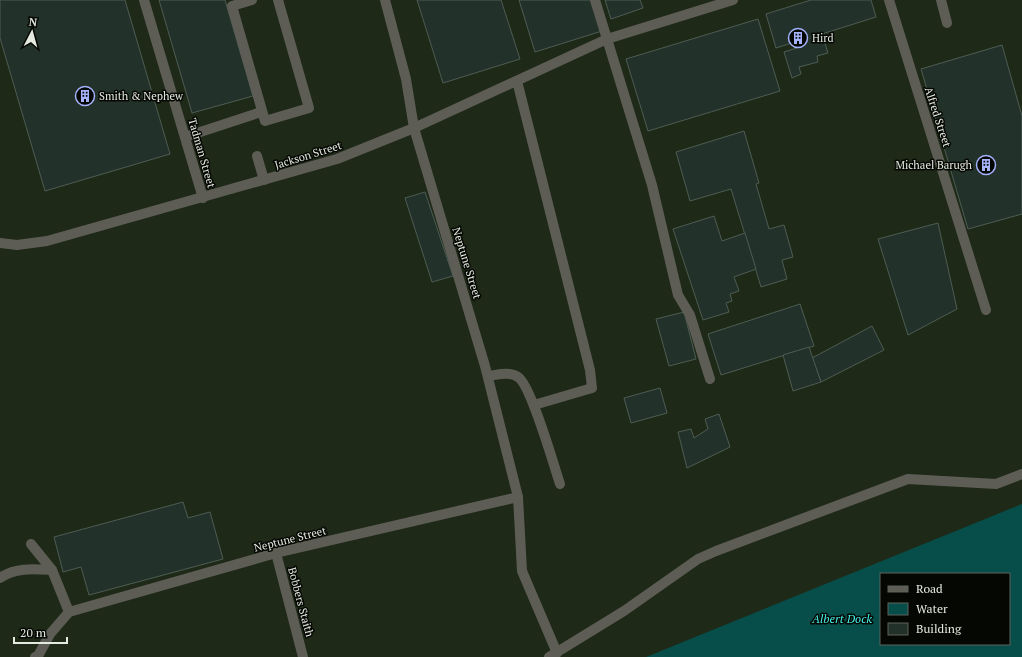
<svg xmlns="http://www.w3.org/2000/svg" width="1022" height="657" viewBox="0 0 1022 657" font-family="'PT Serif',serif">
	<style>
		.built { fill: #1f2917; fill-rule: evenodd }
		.water { fill: #074e4a; fill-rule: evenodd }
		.building { fill: #223129; stroke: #4d5d54 }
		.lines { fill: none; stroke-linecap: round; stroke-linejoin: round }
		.minor { stroke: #5d5d56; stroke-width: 10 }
		.labels { text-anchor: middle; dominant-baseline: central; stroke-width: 3; stroke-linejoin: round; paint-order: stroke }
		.poi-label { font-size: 11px; fill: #e5eae1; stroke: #050703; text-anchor: start }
		.street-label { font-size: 11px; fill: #e5eae1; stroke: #050703 }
		.water-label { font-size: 12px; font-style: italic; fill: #46f1e8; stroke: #050703 }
	</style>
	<rect width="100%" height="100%" fill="#171e11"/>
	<path class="built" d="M0 0H1022V657H0ZM881 574H1009V644H881Z"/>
	<path class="water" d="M1022 504V657H646ZM881 574H1009V644H881Z"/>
	<g class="building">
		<polygon points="0,0 125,0 170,154 45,191 0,38"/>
		<polygon points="159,0 225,0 253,96 192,113"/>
		<polygon points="417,0 501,0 520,59 443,83"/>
		<polygon points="519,0 592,0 602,31 535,52"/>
		<polygon points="605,0 640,0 643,8 611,19"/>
		<polygon points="811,0 871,0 876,17 822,34 828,53 817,56 818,62 799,67 801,74 792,78 784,52 797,48 795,42 776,48 766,14"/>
		<polygon points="758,19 780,91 648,131 626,59"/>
		<polygon points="1002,45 1022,116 1022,214 968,229 921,69"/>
		<polygon points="744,131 759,183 756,184 769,229 784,225 793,257 782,260 787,279 761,287 731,189 690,201 676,152"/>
		<polygon points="425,192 453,276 432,282 405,198"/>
		<polygon points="714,216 722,241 745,233 756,269 734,277 739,291 730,294 732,301 726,303 729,312 703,320 673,229"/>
		<polygon points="938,223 957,309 908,335 878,239"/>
		<polygon points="800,304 814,346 721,375 708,334"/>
		<polygon points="684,312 696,359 669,366 656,319"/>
		<polygon points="872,326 884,350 821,382 812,358"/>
		<polygon points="809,347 821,382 793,391 783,355"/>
		<polygon points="660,388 667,413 631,423 624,398"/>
		<polygon points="719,414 730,447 687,468 678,432 691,429 694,438 708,429 705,419"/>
		<polygon points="183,502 188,518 210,512 223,559 89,595 81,567 63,572 54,537"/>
	</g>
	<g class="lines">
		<g class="minor">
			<polyline points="144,0 203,198"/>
			<polyline points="252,0 232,6 265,121 309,108 278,0"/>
			<polyline points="385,0 406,79 414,128 485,366 518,497 522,571 557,653"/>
			<polyline points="595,0 652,185 678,295 690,315 710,379"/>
			<polyline points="889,0 986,310"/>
			<polyline points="941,0 947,23"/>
			<polyline points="517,81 590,370 592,388 534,405"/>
			<polyline points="185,137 261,112"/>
			<polyline points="257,156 264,180"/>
			<polyline points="0,243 17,245 47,241 337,159 414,128 607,39 733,0"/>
			<path d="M488 376C497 375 509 371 518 377 531 385 554 466 560 484"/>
			<polyline points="31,544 52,570 69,612"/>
			<polyline points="276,553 303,657"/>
			<path d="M0 578C15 567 35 569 52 570"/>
			<polyline points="35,657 38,656 50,634 69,612 276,553 518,497"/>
			<polyline points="549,657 624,611 698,559 716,551 908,479 996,484 1022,474"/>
		</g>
	</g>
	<defs>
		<g id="building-ring" transform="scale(1)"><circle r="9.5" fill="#050703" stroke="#a4b2fc" stroke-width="1.5"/><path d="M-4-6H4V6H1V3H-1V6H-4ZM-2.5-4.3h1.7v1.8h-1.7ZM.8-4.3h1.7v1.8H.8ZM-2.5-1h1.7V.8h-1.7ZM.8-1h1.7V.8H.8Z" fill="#a4b2fc"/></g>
	</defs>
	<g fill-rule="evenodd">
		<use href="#building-ring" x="798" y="38"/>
		<use href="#building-ring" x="85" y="96"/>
		<use href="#building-ring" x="986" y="165"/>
	</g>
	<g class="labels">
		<g class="poi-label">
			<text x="812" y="38">Hird</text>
			<text x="99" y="96">Smith &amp; Nephew</text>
			<text x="972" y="165" text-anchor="end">Michael Barugh</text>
		</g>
		<g class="street-label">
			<text transform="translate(938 117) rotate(72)">Alfred Street</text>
			<text transform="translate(202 153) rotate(74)">Tadman Street</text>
			<text transform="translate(308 155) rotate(-17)">Jackson Street</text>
			<text transform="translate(467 263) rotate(73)">Neptune Street</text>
			<text transform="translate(290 539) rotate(-14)">Neptune Street</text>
			<text transform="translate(301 602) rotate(75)">Bobbers Staith</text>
		</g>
		<g class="water-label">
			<text x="842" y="618">Albert Dock</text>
		</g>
	</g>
	<rect x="880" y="573" width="130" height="72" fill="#050703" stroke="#5f625c"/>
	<rect x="888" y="586" width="20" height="6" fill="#5d5d56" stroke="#5f625c"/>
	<text x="916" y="593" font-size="12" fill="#e5eae1">Road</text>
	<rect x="888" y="603" width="20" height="12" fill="#074e4a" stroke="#5f625c"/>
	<text x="916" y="613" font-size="12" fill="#e5eae1">Water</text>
	<rect x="888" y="623" width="20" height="12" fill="#223129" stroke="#5f625c"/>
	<text x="916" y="633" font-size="12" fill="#e5eae1">Building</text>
	<g transform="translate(32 32) rotate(6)" stroke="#050703" stroke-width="3" paint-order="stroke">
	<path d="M0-3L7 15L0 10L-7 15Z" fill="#e5eae1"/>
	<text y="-6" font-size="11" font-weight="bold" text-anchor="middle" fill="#e5eae1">N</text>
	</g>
	<path d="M14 637v6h53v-6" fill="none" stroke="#e5eae1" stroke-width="2"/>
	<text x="20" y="637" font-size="12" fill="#e5eae1" stroke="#050703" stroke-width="3" paint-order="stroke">20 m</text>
</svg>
